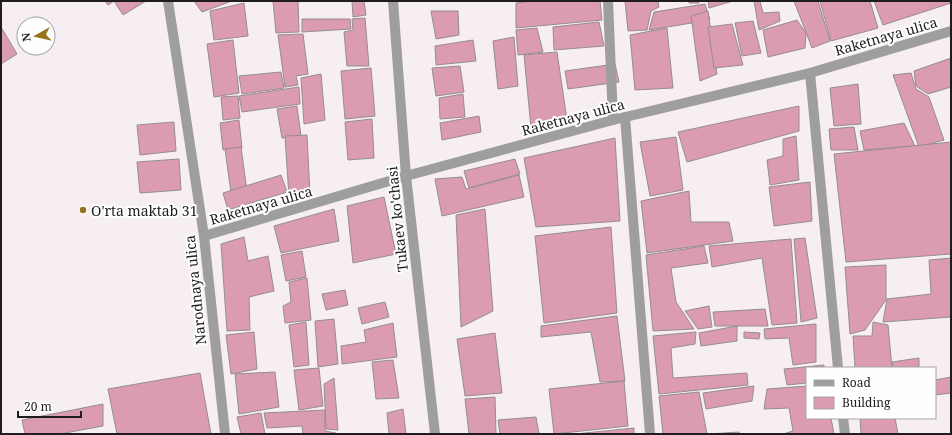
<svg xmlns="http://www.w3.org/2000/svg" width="952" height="435" viewBox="0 0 952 435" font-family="'Noto Serif',serif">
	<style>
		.building { fill: #db9bb0; stroke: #958d90 }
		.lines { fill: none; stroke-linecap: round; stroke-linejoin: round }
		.minor { stroke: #9e9d9f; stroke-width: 10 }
		.poi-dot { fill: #95741c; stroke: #fefefe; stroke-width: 1.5 }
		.labels { text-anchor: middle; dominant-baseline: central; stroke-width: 4; stroke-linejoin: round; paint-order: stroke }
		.street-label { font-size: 14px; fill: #1f1c1e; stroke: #fefefe }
		.poi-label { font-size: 14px; fill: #1f1c1e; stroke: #fefefe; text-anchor: start }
	</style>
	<rect width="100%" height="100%" fill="#f6eef3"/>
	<g class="building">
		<polygon points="105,1 114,1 108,5"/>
		<polygon points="114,1 146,1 123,15"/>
		<polygon points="194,1 232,1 202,12"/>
		<polygon points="273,1 298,1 299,32 276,33"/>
		<polygon points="352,1 364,1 366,15 353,17"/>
		<polygon points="534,1 600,1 602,20 516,28 516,3"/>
		<polygon points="625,1 658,1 659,7 651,11 647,30 628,31"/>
		<polygon points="689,1 698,1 699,3 689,3"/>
		<polygon points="708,1 733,1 709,8"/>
		<polygon points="754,1 760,1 763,13 779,12 780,21 759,30"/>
		<polygon points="794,1 818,1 830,41 812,48"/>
		<polygon points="820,1 870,1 878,28 831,41"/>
		<polygon points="874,1 951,1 951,3 883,25"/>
		<polygon points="244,3 248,36 214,40 210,11"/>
		<polygon points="705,4 710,20 649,30 654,12"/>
		<polygon points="431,11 458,11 459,35 436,39"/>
		<polygon points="708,11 717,74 700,81 691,16"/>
		<polygon points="365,18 369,66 347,66 344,32 353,30 352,19"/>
		<polygon points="302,19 350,19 351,29 302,32"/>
		<polygon points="797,20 806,33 805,48 768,57 763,30"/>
		<polygon points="753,21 761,53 742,56 735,23"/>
		<polygon points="599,22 604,46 554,50 553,27"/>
		<polygon points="732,24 743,65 714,68 708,27"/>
		<polygon points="1,27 17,54 1,64"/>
		<polygon points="537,28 543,52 518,55 516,30"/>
		<polygon points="667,28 673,88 635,90 630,35"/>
		<polygon points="303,34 308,74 296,76 298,85 285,87 278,35"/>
		<polygon points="514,37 518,86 498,89 493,41"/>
		<polygon points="233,40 239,93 214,97 207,44"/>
		<polygon points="473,40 476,61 436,65 435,46"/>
		<polygon points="557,52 567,120 531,128 524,55"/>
		<polygon points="951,58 951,87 928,94 916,86 914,71"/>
		<polygon points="615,64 619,82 568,89 565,71"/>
		<polygon points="460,66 464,92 436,96 432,68"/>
		<polygon points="371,68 375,116 345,119 341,71"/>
		<polygon points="281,72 284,88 242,94 239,76"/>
		<polygon points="911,73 916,89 929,97 944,140 919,147 893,75"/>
		<polygon points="321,74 325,120 304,124 301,78"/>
		<polygon points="858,84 861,124 834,126 830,88"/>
		<polygon points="299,87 300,104 242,112 239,96"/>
		<polygon points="463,94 465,117 440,119 439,98"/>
		<polygon points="238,96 240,118 223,120 221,97"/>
		<polygon points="297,106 301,136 282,138 277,109"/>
		<polygon points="799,106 799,131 687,162 678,132"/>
		<polygon points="479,116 481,132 442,140 440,123"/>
		<polygon points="372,119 374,158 348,160 345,122"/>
		<polygon points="239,120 242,148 223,150 220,123"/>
		<polygon points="174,122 176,151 140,155 137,125"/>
		<polygon points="904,123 915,146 864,150 860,131"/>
		<polygon points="854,127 858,150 831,150 829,129"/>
		<polygon points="307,135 310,194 289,197 285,136"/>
		<polygon points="796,136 799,180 770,185 767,160 783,156 783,139"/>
		<polygon points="676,137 683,190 650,196 640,142"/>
		<polygon points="615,138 620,221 536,227 524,158"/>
		<polygon points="951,142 951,254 846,262 834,154"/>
		<polygon points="241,147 247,191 231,193 225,149"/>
		<polygon points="179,159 181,190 140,193 137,162"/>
		<polygon points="515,159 520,174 469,188 464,171"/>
		<polygon points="281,175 287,192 228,210 223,193"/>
		<polygon points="519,175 524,197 442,216 435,179 462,177 466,189"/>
		<polygon points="810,182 812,221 774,226 769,187"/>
		<polygon points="689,191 691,222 729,222 733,241 647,253 641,201"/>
		<polygon points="384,197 396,254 353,263 347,206"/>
		<polygon points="334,209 339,241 281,253 274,226"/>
		<polygon points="485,209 493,311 461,327 456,215"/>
		<polygon points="611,227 617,313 544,323 535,236"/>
		<polygon points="244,237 248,261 268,256 274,291 249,297 250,330 227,331 221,244"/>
		<polygon points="805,238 817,318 801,322 794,239"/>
		<polygon points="791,239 797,323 772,325 762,258 712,267 709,246"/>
		<polygon points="704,246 708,263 671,268 676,302 694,329 653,331 646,255"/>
		<polygon points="302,251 306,277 286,281 281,255"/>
		<polygon points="951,258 951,317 883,322 887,299 931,294 929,260"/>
		<polygon points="886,265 886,300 865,330 850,334 845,267"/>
		<polygon points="307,278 311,320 285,323 283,306 291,302 289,282"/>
		<polygon points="345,290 348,305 326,310 322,294"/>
		<polygon points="385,302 389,317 362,324 358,308"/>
		<polygon points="709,306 712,327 698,329 685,311"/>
		<polygon points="765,309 768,326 715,326 713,312"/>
		<polygon points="617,316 625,381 600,382 591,332 541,337 541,326"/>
		<polygon points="334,319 338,364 318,367 315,321"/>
		<polygon points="306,322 309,365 294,367 289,325"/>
		<polygon points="873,322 888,325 892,368 855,368 853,336 872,336"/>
		<polygon points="393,323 397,357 342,364 341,346 366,342 364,330"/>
		<polygon points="816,324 816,362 793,365 789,338 765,339 764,329"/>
		<polygon points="737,326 737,341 701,346 699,333"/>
		<polygon points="254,332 257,369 231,374 226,335"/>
		<polygon points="696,332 695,344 671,348 673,378 747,373 748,385 659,394 653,336"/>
		<polygon points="744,332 760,333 759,339 744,338"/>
		<polygon points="495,333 502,393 465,396 457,339"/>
		<polygon points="919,358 919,368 893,368 892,362"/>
		<polygon points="393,360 399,398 376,399 372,362"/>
		<polygon points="824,365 824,368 807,368 807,383 787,385 784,369"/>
		<polygon points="319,368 323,406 299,410 294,370"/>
		<polygon points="275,372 279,407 239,414 235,374"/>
		<polygon points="200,373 211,434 117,434 108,389"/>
		<polygon points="951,377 951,393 935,395 935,380"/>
		<polygon points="334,378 338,430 326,429 324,384"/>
		<polygon points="624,381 628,426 554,434 549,389"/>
		<polygon points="754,386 752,401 706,409 703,393"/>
		<polygon points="807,386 807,418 831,418 834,434 786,434 786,433 793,431 789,408 764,409 767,389"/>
		<polygon points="699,392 707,434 663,434 659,396"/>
		<polygon points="495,397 496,434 469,434 465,399"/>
		<polygon points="103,404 103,426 60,434 25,434 22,420"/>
		<polygon points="403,409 406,434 389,434 387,413"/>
		<polygon points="325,410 325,431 336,433 336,434 303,434 302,426 267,428 264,413"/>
		<polygon points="261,413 265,434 241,434 237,417"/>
		<polygon points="536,417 539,434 500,434 498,420"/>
		<polygon points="860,418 895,418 898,434 861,434"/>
		<polygon points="634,428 634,434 575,434"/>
		<polygon points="739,432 739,434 709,434"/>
	</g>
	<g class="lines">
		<g class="minor">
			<polyline points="168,1 204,236 225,434"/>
			<polyline points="393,1 406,176 435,434"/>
			<polyline points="608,1 613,120"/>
			<polyline points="810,73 838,368"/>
			<polyline points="625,117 650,434"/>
			<polyline points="204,236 406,176 613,120 810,73 951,31"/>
			<polyline points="843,418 845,434"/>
		</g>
	</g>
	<circle class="poi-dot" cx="83" cy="210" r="4"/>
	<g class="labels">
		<g class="street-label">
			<text transform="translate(886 36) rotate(-16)">Raketnaya ulica</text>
			<text transform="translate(573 117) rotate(-15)">Raketnaya ulica</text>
			<text transform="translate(261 205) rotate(-16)">Raketnaya ulica</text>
			<text transform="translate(397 219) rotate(-96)">Tukaev ko'chasi</text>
			<text transform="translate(195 290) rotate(-96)">Narodnaya ulica</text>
		</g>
		<g class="poi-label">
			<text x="91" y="210">O'rta maktab 31</text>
		</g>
	</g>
	<rect width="952" height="435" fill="none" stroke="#1f1c1e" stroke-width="4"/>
	<rect x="806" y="367" width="130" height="52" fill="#fefefe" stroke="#a5a4a4"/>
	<rect x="814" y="380" width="20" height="6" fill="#9e9d9f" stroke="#a5a4a4"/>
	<text x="842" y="387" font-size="12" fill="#1f1c1e">Road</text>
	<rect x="814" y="397" width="20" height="12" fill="#db9bb0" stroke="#a5a4a4"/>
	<text x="842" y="407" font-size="12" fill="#1f1c1e">Building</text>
	<g transform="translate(36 36) rotate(262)"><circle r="19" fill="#fefefe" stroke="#a5a4a4"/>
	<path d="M0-3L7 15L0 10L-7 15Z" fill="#95741c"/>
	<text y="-6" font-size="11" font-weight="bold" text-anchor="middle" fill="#1f1c1e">N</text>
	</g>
	<path d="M18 411v6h63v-6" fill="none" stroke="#1f1c1e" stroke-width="2"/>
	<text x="24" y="411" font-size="12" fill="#1f1c1e" stroke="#fefefe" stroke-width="3" paint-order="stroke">20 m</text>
</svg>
